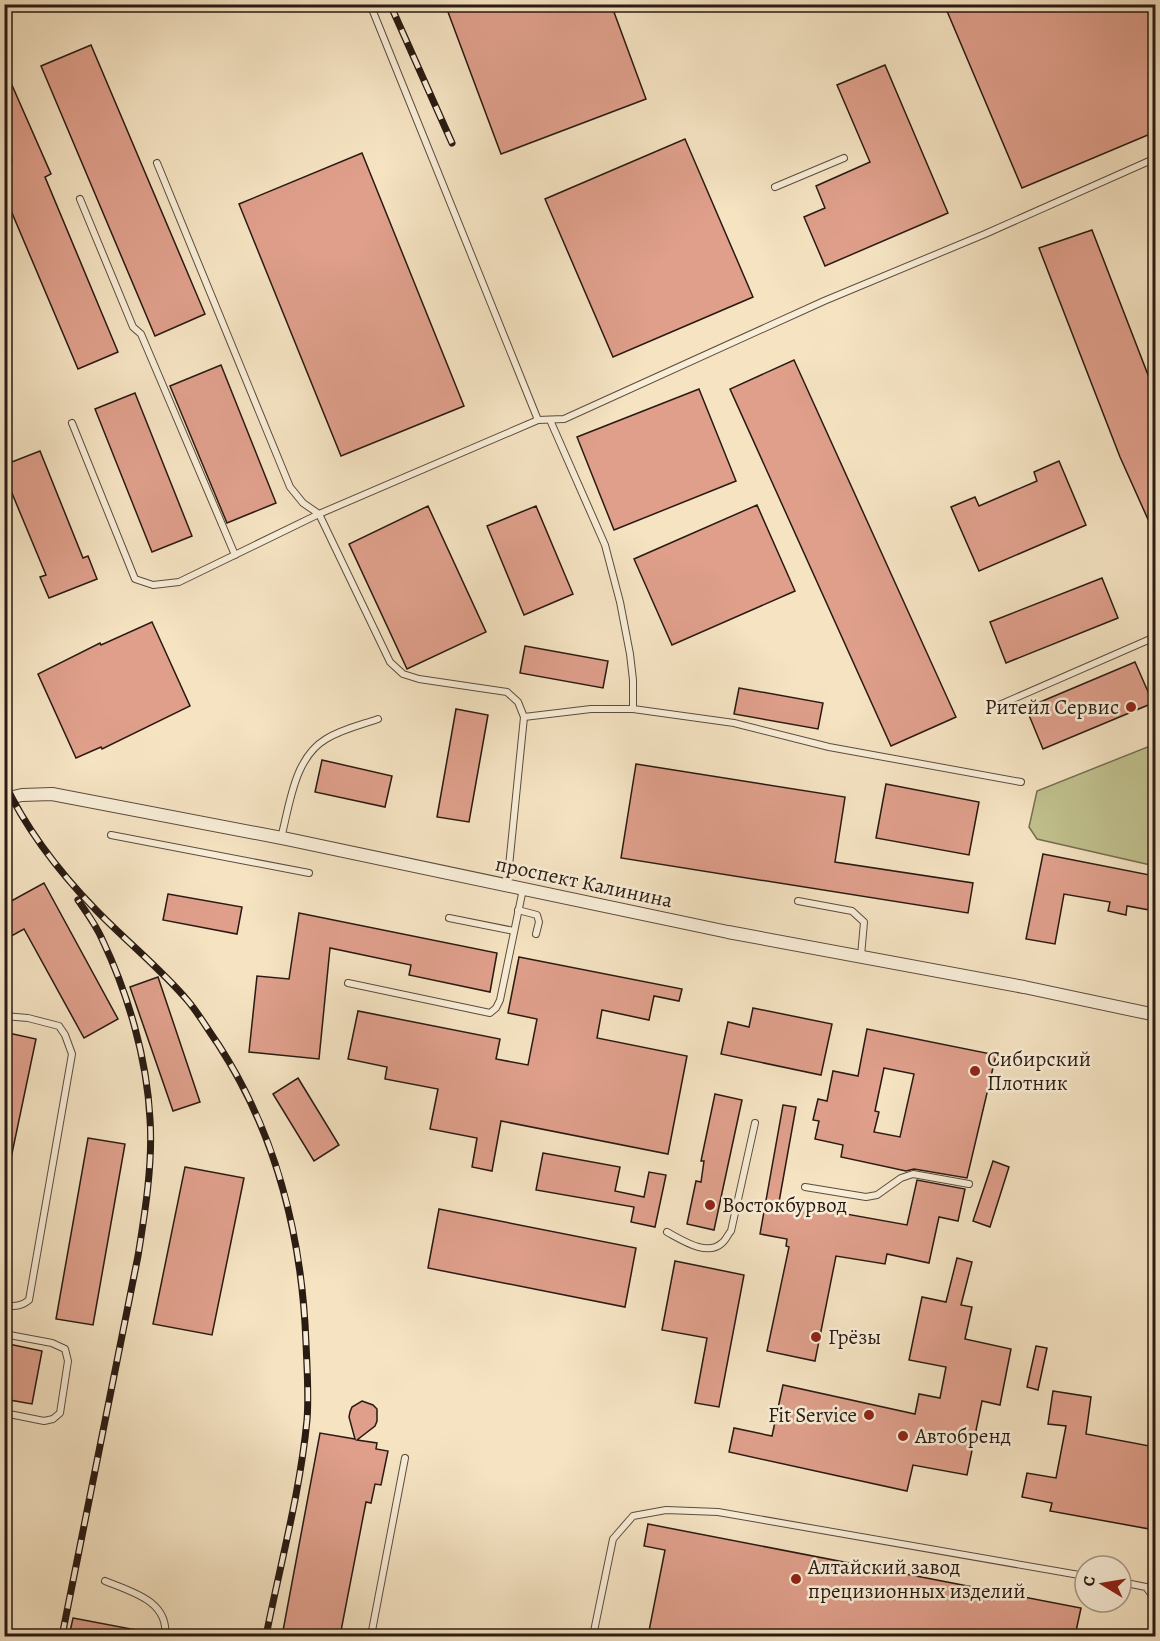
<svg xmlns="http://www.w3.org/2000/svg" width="1160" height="1641" viewBox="0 0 1160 1641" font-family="Alegreya,serif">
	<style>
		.green { fill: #c1c28f; stroke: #756e50; stroke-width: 1.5 }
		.building { fill: #df9f8b; stroke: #291a12; stroke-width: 1.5; fill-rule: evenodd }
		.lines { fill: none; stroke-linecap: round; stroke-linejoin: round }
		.lane-casing { stroke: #5c4c3e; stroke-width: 8 }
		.street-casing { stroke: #5c4c3e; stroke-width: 14 }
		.lane { stroke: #f8edd7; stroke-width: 6 }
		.street { stroke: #f8edd7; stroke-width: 12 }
		.rail-casing { stroke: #291a12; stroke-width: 7 }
		.rail { stroke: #f8edd7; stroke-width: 4.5; stroke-dasharray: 14; stroke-linecap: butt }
		.poi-dot { fill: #8f2418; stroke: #f8edd7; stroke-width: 2 }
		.labels { text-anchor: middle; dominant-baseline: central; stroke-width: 5; stroke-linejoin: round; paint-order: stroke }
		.poi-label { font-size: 21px; fill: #291a12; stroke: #f8edd7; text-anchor: start }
		.street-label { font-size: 21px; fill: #291a12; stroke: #f8edd7 }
	</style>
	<rect width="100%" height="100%" fill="#f5e3c2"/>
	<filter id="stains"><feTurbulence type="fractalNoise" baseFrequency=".00333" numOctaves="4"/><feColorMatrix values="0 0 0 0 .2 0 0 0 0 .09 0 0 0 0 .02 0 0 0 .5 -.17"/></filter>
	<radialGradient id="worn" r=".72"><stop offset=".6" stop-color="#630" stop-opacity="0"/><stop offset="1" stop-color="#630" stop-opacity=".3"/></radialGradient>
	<polygon class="green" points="1155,744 1155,866 1037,839 1029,827 1037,791"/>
	<g class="building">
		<polygon points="445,4 611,4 646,99 501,154"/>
		<polygon points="944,4 1155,4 1155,132 1022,188"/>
		<polygon points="91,45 205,314 155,336 41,66"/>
		<polygon points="885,65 948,213 825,266 804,217 825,208 816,186 870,162 837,85"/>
		<polygon points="4,67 51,174 45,177 118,352 78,369 4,194 4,163 12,160 4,142"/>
		<polygon points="685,139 753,297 613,357 545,199"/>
		<polygon points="362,153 464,406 341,456 239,204"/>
		<polygon points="1092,230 1155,393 1155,535 1120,457 1039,248"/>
		<polygon points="794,360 956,717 891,746 730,389"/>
		<polygon points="221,365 276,503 227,523 170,386"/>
		<polygon points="699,389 736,481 614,530 577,437"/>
		<polygon points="135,393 192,536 152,552 95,409"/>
		<polygon points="40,451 83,558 88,556 97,579 49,598 40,577 46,575 4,474 4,465"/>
		<polygon points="1059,461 1086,525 979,571 951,507 975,497 979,506 1037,481 1034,472"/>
		<polygon points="757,505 795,591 672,645 634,559"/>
		<polygon points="428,506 486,632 407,669 349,544"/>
		<polygon points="536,506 573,594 524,615 487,526"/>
		<polygon points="1102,578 1118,618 1006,663 990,622"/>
		<polygon points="152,622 190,706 102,749 101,747 76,758 38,674 100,643 101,645"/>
		<polygon points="525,646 608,661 603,688 520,673"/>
		<polygon points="1135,662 1153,703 1043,749 1026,708"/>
		<polygon points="739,688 823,703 818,729 734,714"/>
		<polygon points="456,709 488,715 469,822 437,817"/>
		<polygon points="322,760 392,776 385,807 315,792"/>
		<polygon points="636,764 845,797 835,862 973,883 968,913 621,858"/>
		<polygon points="886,784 979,802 969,855 876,838"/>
		<polygon points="1043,854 1155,876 1155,911 1127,906 1126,915 1108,911 1110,902 1064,894 1055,944 1026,939"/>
		<polygon points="44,883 118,1019 84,1038 24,929 4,940 4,905"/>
		<polygon points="168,894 242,907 237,934 163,920"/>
		<polygon points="299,913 497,953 490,992 409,975 411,965 330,948 319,1059 249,1052 257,976 289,979"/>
		<polygon points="519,957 682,989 679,1001 654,996 649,1020 602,1010 597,1038 687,1056 668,1154 501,1121 492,1171 472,1167 477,1138 430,1129 438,1089 385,1079 387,1067 348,1059 358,1011 500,1039 496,1059 528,1065 537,1019 508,1013"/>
		<polygon points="158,977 200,1102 173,1111 130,987"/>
		<polygon points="753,1008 832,1024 821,1075 721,1054 728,1022 749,1027"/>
		<path d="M867 1029 996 1055 967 1178 914 1169 906 1171 841 1157 843 1145 815 1139 819 1121 813 1120 818 1099 827 1101 833 1071 858 1076ZM884 1068 914 1074 900 1137 874 1132 879 1112 875 1111Z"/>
		<polygon points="4,1032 36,1039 10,1163 4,1162"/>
		<polygon points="298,1078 339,1145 314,1161 273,1094"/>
		<polygon points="715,1094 742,1100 714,1230 687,1224 696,1181 701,1182 704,1161 701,1161"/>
		<polygon points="783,1105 796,1107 779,1202 907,1225 917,1180 965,1189 958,1221 939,1217 929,1263 887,1254 885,1264 836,1256 815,1361 767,1351 789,1247 786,1246 787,1239 760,1234"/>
		<polygon points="88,1138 125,1144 93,1325 56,1319"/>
		<polygon points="543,1153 620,1167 615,1191 644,1197 649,1172 666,1175 655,1227 631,1222 634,1207 536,1190"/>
		<polygon points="993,1161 1009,1167 990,1227 973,1221"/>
		<polygon points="185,1167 244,1178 212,1335 153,1324"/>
		<polygon points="439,1209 636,1248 625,1307 428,1268"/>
		<polygon points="957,1258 972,1262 961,1305 972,1307 965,1339 1011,1349 1000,1405 982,1401 967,1475 913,1465 907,1491 729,1452 734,1428 772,1436 783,1385 915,1414 919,1394 940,1398 946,1367 909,1360 922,1297 946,1302"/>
		<polygon points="675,1261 744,1275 719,1407 695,1403 707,1338 662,1330"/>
		<polygon points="4,1343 42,1351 32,1404 4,1399"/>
		<polygon points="1036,1346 1047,1348 1038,1390 1027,1387"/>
		<polygon points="1053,1391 1091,1397 1086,1434 1155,1447 1155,1530 1050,1511 1052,1503 1022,1497 1027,1473 1056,1478 1066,1426 1048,1424"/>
		<polygon points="362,1401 373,1405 377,1409 377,1421 375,1426 357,1440 377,1443 376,1449 388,1451 381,1485 375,1484 371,1503 366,1502 340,1636 282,1636 320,1433 355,1439 349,1417 350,1412 352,1407"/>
		<polygon points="648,1524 1081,1608 1075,1636 648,1636 665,1550 644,1546"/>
		<polygon points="73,1618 142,1631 142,1636 69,1636"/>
	</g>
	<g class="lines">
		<g class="lane-casing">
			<g id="lane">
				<polyline points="157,163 290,487 303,503 319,514 390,662 403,674 419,679 507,692 518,702 524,717 507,886"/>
				<polyline points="775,187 844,158"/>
				<polyline points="80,199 133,327 141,334 235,555"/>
				<polyline points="538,420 564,419 824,301 985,234 1156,158"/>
				<polyline points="550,420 605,545 620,602 630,654 633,680 633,709"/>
				<polyline points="72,423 135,579 153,585 179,582 319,514 538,420 370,4"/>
				<polyline points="997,706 1155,637"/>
				<polyline points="524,717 591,709 633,709 734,723 829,747 1021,782"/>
				<polyline points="111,835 309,873"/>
				<path d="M281 838C290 804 294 758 326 739 342 729 361 725 378 719"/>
				<polyline points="798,901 852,911 864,922 861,956"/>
				<polyline points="518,910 537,915 539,922 536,934"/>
				<polyline points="449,918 514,931"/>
				<polyline points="348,983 490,1013 496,1008 500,1000 523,889"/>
				<path d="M4 1016 28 1018 59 1026 65 1035 72 1054 29 1300C22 1306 15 1307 4 1305"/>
				<polyline points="805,1187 866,1197 877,1195 901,1178 913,1174 969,1184"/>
				<path d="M667 1232C682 1240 707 1257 722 1243 726 1240 728 1234 731 1231L755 1123"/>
				<polyline points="4,1334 52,1343 65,1349 68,1361 60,1413 53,1419 44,1421 4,1413"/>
				<path d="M105 1581C132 1592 169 1601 165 1636"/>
				<polyline points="1121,1582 1146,1587 1156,1601"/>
				<polyline points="371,1636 405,1458"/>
				<polyline points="593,1636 613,1539 633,1516 666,1510 718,1512 1085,1576"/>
			</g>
		</g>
		<g class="street-casing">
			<polyline id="street" points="4,799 22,795 52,794 287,839 728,932 1024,987 1156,1015"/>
		</g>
		<use href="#lane" class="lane"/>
		<use href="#street" class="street"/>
		<g class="rail-casing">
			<g id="rail">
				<polyline points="390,4 452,143"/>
				<path d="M4 782C26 829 60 873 96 910 126 941 160 968 188 1001 199 1014 208 1030 218 1044 277 1135 302 1236 306 1343 307 1369 309 1395 307 1420 300 1493 280 1565 266 1636"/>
				<path d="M62 1636 138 1256C145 1213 153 1162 150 1119 147 1058 128 994 102 939 96 925 86 912 78 900"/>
			</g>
		</g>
		<use href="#rail" class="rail"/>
	</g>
	<g class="poi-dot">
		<circle cx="1131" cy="707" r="6"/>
		<circle cx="975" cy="1071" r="6"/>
		<circle cx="710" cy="1205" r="6"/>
		<circle cx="816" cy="1337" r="6"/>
		<circle cx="869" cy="1415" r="6"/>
		<circle cx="903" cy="1436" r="6"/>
		<circle cx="796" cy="1579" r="6"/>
	</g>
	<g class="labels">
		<g class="poi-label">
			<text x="1119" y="707" text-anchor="end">Ритейл Сервис</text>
			<text x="987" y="1059">Сибирский<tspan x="987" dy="24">Плотник</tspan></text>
			<text x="722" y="1205">Востокбурвод</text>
			<text x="828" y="1337">Грёзы</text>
			<text x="857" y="1415" text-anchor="end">Fit Service</text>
			<text x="915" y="1436">Автобренд</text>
			<text x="808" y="1567">Алтайский завод<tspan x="808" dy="24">прецизионных изделий</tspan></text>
		</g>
		<g class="street-label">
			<text transform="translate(584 882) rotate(12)">проспект Калинина</text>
		</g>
	</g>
	<rect width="1160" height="1641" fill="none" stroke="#f5e3c2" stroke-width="24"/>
	<rect x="6" y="6" width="1148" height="1629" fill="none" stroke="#291a12" stroke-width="3"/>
	<rect x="12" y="12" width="1136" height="1617" fill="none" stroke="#291a12" stroke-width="1.5"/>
	<g transform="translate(1103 1584) rotate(281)"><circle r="28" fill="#f8edd7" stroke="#a59988" stroke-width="1.5"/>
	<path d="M0-4.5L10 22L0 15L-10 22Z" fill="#8f2418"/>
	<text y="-9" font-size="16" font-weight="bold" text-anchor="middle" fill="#291a12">С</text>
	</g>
	<rect width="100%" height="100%" filter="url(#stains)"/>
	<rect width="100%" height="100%" fill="url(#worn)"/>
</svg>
